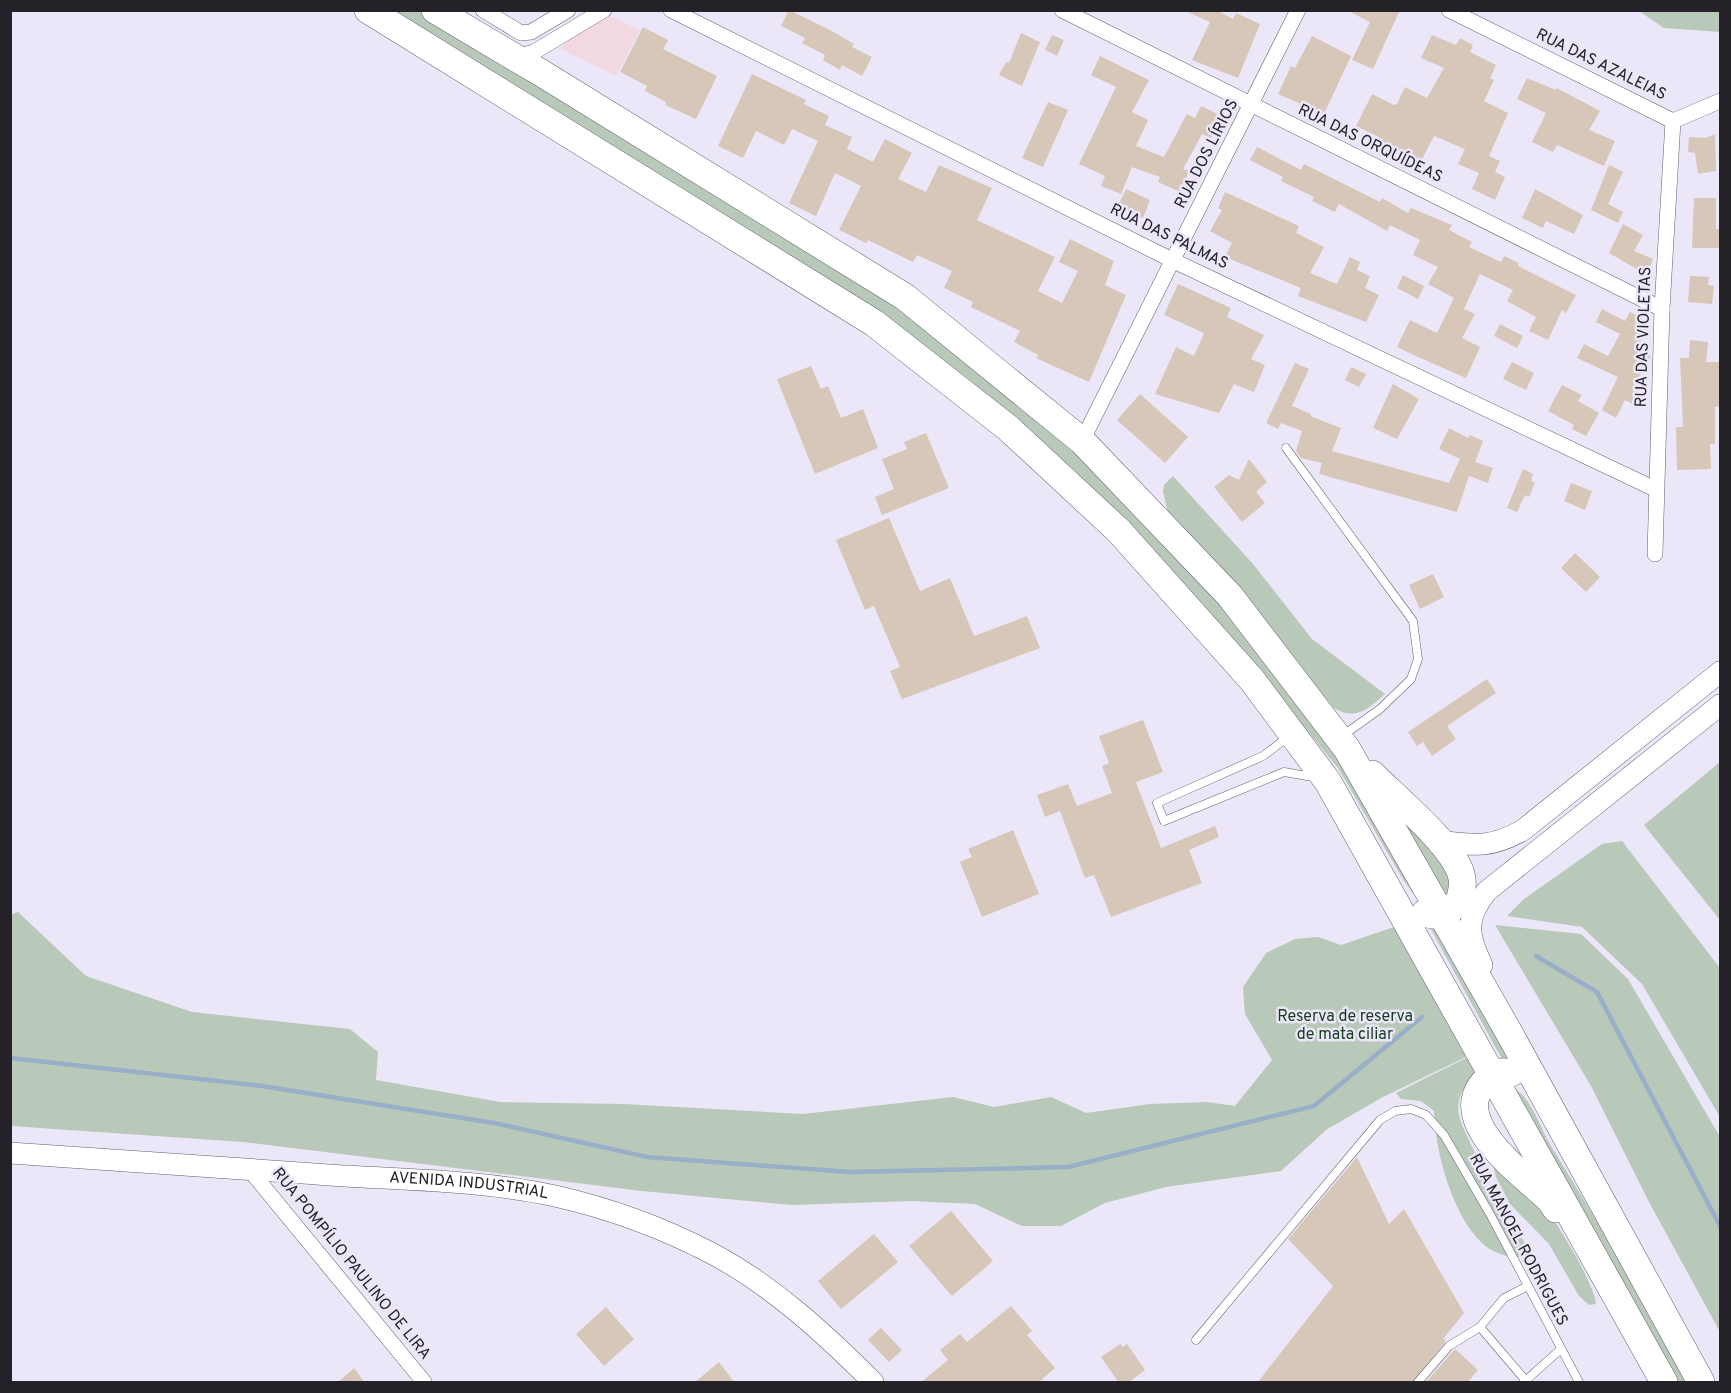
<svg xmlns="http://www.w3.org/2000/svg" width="1731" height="1393" viewBox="0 0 1731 1393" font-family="Overpass,sans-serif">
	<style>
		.commercial { fill: #f1d8e1 }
		.green { fill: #b8c9b9 }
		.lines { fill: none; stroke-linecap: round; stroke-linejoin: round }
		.stream { stroke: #99aec7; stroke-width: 4.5 }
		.building { fill: #d7c7b9 }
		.lane-casing { stroke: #635e6e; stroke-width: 9 }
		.street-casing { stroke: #635e6e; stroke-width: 16 }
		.secondary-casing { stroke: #635e6e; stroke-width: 22 }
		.highway-casing { stroke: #635e6e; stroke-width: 28 }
		.lane { stroke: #fff; stroke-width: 8 }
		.street { stroke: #fff; stroke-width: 15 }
		.secondary { stroke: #fff; stroke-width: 21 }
		.highway { stroke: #fff; stroke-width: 27 }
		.labels { text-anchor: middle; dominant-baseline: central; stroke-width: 5; stroke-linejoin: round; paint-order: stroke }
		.street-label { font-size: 16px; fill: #242128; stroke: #ece6f9 }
		.park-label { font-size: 16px; fill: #143d1b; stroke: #ece6f9 }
	</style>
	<rect width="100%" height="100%" fill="#ece6f9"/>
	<polygon class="commercial" points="606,14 640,30 616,76 561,49 565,41"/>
	<g class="green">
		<polygon points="393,11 418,11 840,270 917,322 1103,477 1219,599 1319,725 1426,901 1414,894 1404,881 1338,768 1251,663 1025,427 963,375 905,332"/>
		<polygon points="1639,11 1720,11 1720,32 1664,28"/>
		<path d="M1173 476 1253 564 1312 639 1385 694C1368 709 1356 721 1334 708L1252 607 1168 513 1163 491 1164 485Z"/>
		<polygon points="1720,762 1720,920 1644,825"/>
		<polygon points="1382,798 1425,838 1453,880 1444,902"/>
		<polygon points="1622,841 1720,968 1720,1117 1642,984 1582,927 1507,916 1524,899 1602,844"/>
		<polygon points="18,912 86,976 192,1012 350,1029 378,1052 376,1080 500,1102 624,1104 803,1114 953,1097 994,1107 1051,1097 1086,1113 1150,1104 1207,1102 1235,1106 1272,1060 1245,1014 1243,987 1266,953 1295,939 1318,937 1341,945 1397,926 1468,1056 1381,1098 1326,1130 1281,1171 1166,1187 1105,1203 1061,1226 1022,1226 975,1204 911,1201 792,1205 642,1191 243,1142 11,1126 10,915"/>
		<polygon points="1428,924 1439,927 1512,1058 1503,1061"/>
		<polygon points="1495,925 1581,934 1628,979 1720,1137 1720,1332 1649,1202 1591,1086"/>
		<path d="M1468 1057 1477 1072C1443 1107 1463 1122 1478 1160 1486 1178 1483 1188 1495 1207 1505 1222 1521 1230 1526 1247L1517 1259C1506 1256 1491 1252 1483 1244 1452 1216 1435 1150 1434 1111L1421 1101 1401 1099 1396 1093Z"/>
		<path d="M1515 1089C1533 1100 1540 1129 1551 1146 1599 1225 1648 1302 1692 1382H1674Z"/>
		<path d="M1490 1154C1506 1168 1525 1182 1538 1198 1554 1217 1594 1282 1596 1304L1589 1305 1579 1296 1549 1244 1510 1204 1496 1177Z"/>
	</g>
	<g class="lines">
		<g class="stream">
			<polyline points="1536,956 1597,992 1720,1226"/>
			<polyline points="10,1058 262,1086 494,1123 647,1157 850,1172 1068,1167 1314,1106 1422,1017"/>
		</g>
	</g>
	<g class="building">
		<polygon points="789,10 830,30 854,44 852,47 872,57 862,76 842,65 840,70 823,60 825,55 802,43 805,38 781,26"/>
		<polygon points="1183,10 1216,10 1233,19 1236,13 1260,24 1238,78 1192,60 1210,22"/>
		<polygon points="1346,10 1400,10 1373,69 1352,60 1370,22"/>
		<polygon points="643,27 668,40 663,49 717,76 696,119 665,105 666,102 645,91 647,86 620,72"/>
		<polygon points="1021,33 1040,42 1022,86 999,75 1006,62 1009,63"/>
		<polygon points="1052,35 1064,40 1057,56 1045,50"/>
		<polygon points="1432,35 1456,45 1460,38 1473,45 1470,52 1496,65 1490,78 1494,80 1484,101 1508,113 1489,156 1500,161 1495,172 1505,177 1495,200 1472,189 1479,173 1458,164 1465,149 1434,136 1421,161 1378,140 1379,137 1356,126 1372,94 1394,105 1397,104 1405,87 1427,98 1444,68 1421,58"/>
		<polygon points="1312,36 1351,56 1324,114 1278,94 1291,66 1295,68"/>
		<polygon points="1100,56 1149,80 1132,112 1148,120 1136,146 1164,157 1187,114 1195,118 1201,106 1222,116 1211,138 1202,134 1183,169 1189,171 1180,192 1158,182 1160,177 1132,167 1121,194 1101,186 1105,176 1079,164 1116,87 1091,75"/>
		<polygon points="752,74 806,100 804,104 829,116 825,125 852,137 847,149 873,162 885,139 912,153 898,179 926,192 939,165 992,188 977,220 1055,257 1038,291 1062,303 1078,271 1059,262 1070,239 1114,261 1105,285 1126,295 1089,382 1036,358 1038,355 1014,342 1020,331 971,307 973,302 944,288 952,271 917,255 913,262 868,240 866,243 839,230 861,186 835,173 816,216 789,203 818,141 792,129 784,145 756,131 743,158 718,146"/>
		<polygon points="1527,78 1556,90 1557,88 1600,111 1589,130 1615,141 1604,166 1557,145 1553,152 1532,142 1546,113 1517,99"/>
		<polygon points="1048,102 1068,110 1043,167 1022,158"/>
		<polygon points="1715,134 1716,171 1698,174 1695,153 1688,152 1689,137 1706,138"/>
		<polygon points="1257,147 1301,170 1304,164 1380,202 1382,198 1408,213 1411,208 1452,225 1449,230 1472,242 1469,247 1501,262 1504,256 1519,263 1518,266 1576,295 1566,313 1562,310 1548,340 1529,331 1536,317 1507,301 1513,290 1480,274 1464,309 1475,314 1462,338 1480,347 1466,378 1418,357 1397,347 1410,320 1437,333 1454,298 1428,284 1438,267 1413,255 1420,240 1390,225 1387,231 1339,204 1335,212 1312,201 1314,197 1281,181 1283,177 1250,160"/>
		<polygon points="1609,165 1623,172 1608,204 1623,212 1618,223 1591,210"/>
		<polygon points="1126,189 1150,200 1143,218 1118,206"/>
		<polygon points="1535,189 1583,215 1574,234 1546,221 1543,228 1522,218"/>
		<polygon points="1225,192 1299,226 1296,233 1324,247 1310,273 1337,284 1350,257 1360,262 1357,270 1370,276 1365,288 1379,295 1366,322 1298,296 1301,288 1225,257 1232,243 1210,231 1222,210 1218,208"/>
		<polygon points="1694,198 1716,198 1716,229 1720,229 1720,248 1692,248"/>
		<polygon points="1623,224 1643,235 1634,251 1653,259 1647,275 1609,253"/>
		<polygon points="1403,275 1424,286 1418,299 1397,288"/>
		<polygon points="1690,276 1709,277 1708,285 1714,286 1712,304 1688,302"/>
		<polygon points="1178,284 1231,308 1227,317 1264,335 1251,359 1265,365 1254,392 1234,384 1219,413 1155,394 1176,347 1194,356 1204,333 1164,315"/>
		<polygon points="1602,309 1625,321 1630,312 1650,323 1637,348 1651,356 1632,389 1648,398 1642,409 1625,400 1616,418 1602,410 1618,377 1577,358 1584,344 1608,356 1620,334 1596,322"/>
		<polygon points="1500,324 1523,336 1517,348 1494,336"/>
		<polygon points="1690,340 1708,342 1706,362 1720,362 1720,406 1715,407 1715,444 1710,444 1711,469 1677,470 1676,427 1683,427 1680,358 1689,358"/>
		<polygon points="1512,362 1534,373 1526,390 1503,379"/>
		<polygon points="1295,363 1309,369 1292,406 1311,414 1310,416 1341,428 1332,451 1449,483 1460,459 1439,449 1449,428 1468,438 1470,435 1483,441 1475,462 1493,468 1488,483 1469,476 1457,512 1319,474 1322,463 1301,458 1296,451 1302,431 1281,423 1278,429 1266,423"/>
		<polygon points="811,366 821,389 828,386 841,418 863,409 878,448 815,474 777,379"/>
		<polygon points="1351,367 1366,374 1359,387 1345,380"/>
		<polygon points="1393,384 1419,399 1397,439 1373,428"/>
		<polygon points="1562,385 1582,395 1578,401 1599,413 1586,436 1572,429 1574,425 1548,411"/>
		<polygon points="1140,394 1188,437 1165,463 1117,420"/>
		<polygon points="926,433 949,488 882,515 875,497 894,489 882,459 907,449 904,442"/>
		<polygon points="1249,459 1267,482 1256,492 1265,503 1242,522 1214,487 1229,475 1239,480"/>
		<polygon points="1523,469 1533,474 1531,481 1535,483 1529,497 1525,495 1517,512 1507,508"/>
		<polygon points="1571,483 1592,491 1585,510 1564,501"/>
		<polygon points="889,518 920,591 950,578 974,636 1027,616 1040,648 902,699 890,671 900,667 874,606 865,610 836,540"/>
		<polygon points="1575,553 1600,577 1586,592 1561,568"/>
		<polygon points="1433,574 1444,597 1420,609 1409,585"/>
		<polygon points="1487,679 1496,693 1447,726 1456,739 1432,756 1423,742 1417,746 1408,732"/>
		<polygon points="1143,720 1163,772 1136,782 1161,848 1215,826 1219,837 1189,850 1202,883 1111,917 1094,875 1085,878 1060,811 1045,817 1037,795 1068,784 1077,806 1112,793 1102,766 1109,763 1099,736"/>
		<polygon points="1013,830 1039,894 982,917 960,862 972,857 968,849"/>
		<polygon points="1357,1157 1389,1224 1404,1209 1464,1313 1443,1339 1446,1341 1412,1383 1257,1383 1333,1286 1288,1239"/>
		<polygon points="951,1211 993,1261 952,1296 909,1246"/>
		<polygon points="874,1234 898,1262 841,1309 818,1281"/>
		<polygon points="1011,1306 1032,1331 1027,1335 1055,1368 1038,1383 920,1383 948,1360 940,1350 960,1334 967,1342"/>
		<polygon points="606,1307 634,1339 604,1366 576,1334"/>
		<polygon points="881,1328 902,1350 889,1362 868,1340"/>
		<polygon points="1120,1344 1123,1347 1127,1344 1145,1370 1128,1383 1119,1383 1101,1357"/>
		<polygon points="1455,1349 1478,1370 1467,1383 1425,1383"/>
		<polygon points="719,1362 735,1383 694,1383"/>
		<polygon points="354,1368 365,1383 337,1383"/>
	</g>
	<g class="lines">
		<g class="lane-casing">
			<g id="lane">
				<polyline points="1286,448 1413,621 1418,659 1411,679 1380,709 1342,736"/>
				<polyline points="1288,737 1263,756 1157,803 1164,821 1284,772 1313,777"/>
				<polyline points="1480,1327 1526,1381"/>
				<polyline points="1196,1340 1380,1120 1395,1111 1411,1109 1426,1115 1444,1135 1490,1214 1579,1382"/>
				<polyline points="1418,1382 1449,1346 1480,1327 1504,1298 1528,1286"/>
				<polyline points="1524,1382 1561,1349"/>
			</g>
		</g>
		<g class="street-casing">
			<g id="street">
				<polyline points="483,10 521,33 531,32 568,10"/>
				<polyline points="671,10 1174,261 1655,489"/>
				<polyline points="1062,10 1662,309"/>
				<polyline points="1449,10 1673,121"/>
				<polyline points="515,57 534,52 604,10"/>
				<polyline points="1673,121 1720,101"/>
				<polyline points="1082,441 1298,10"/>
				<polyline points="1655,554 1662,309 1673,121"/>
				<polyline points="249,1169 424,1382"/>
			</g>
		</g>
		<g class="secondary-casing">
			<g id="secondary">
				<path d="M1439 841C1475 846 1491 848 1523 830L1720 672"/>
				<path d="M1482 965C1467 934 1465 918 1487 891L1720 705"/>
				<path id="s1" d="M10 1153C117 1160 223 1167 329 1175 403 1180 482 1180 555 1196 608 1208 663 1228 711 1253 772 1285 825 1334 873 1382"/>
			</g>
		</g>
		<g class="highway-casing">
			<g id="highway">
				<polyline points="368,10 874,323 1008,428 1119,531 1252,680 1328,782 1664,1382"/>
				<polyline points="435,10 543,74 905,297 1082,441 1230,596 1347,749 1507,1029 1701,1382"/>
				<path d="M1372 774C1395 797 1453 845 1461 874 1464 883 1462 892 1459 901 1450 911 1439 919 1425 913"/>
				<path d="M1511 1073C1501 1070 1493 1073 1486 1080 1446 1121 1522 1173 1550 1200L1556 1209"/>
			</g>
		</g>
		<use href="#lane" class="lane"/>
		<use href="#street" class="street"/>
		<use href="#secondary" class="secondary"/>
		<use href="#highway" class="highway"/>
	</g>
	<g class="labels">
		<g class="street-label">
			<text transform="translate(1601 65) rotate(26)">RUA DAS AZALEIAS</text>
			<text transform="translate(1370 144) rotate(26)">RUA DAS ORQUÍDEAS</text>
			<text transform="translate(1207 154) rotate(-63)">RUA DOS LÍRIOS</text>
			<text transform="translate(1169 237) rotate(26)">RUA DAS PALMAS</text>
			<text transform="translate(1644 337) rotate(-88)">RUA DAS VIOLETAS</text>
			<text stroke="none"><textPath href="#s1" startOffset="460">AVENIDA INDUSTRIAL</textPath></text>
			<text transform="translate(1518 1240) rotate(62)">RUA MANOEL RODRIGUES</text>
			<text transform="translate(351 1264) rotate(51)">RUA POMPÍLIO PAULINO DE LIRA</text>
		</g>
		<g class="park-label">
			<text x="1345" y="1017">Reserva de reserva<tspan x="1345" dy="18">de mata ciliar</tspan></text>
		</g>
	</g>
	<rect width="1731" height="1393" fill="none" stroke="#242128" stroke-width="24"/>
</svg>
